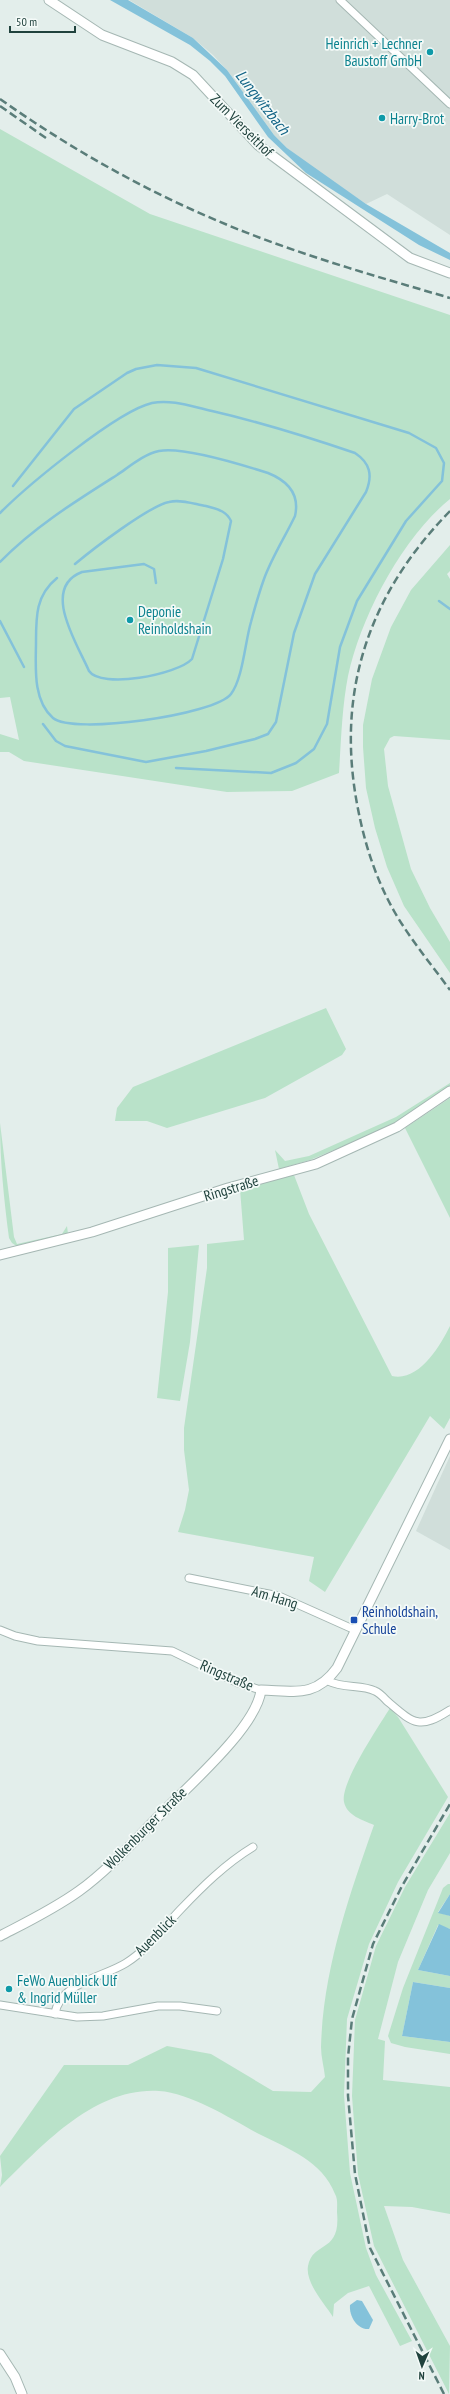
<svg xmlns="http://www.w3.org/2000/svg" width="450" height="2394" viewBox="0 0 450 2394" font-family="'PT Sans Narrow',sans-serif">
	<style>
		.built { fill: #d0deda }
		.green { fill: #b9e2c9 }
		.water { fill: #84c2da }
		.lines { fill: none; stroke-linecap: round; stroke-linejoin: round }
		.stream { stroke: #84c2da; stroke-width: 2.5 }
		.minor-casing { stroke: #a5b7b3; stroke-width: 9 }
		.tertiary-casing { stroke: #a5b7b3; stroke-width: 11 }
		.minor { stroke: #fff; stroke-width: 7 }
		.tertiary { stroke: #fff; stroke-width: 9 }
		.rail { stroke: #5a7d79; stroke-width: 2.5; stroke-dasharray: 8 4; stroke-linecap: butt }
		.culture-dot { fill: #0f9aa8; stroke: #f4faf8; stroke-width: 1.5 }
		.transit-dot { fill: #1a4fb4; stroke: #f4faf8; stroke-width: 1.5 }
		.labels { text-anchor: middle; dominant-baseline: central; stroke-width: 3.5; stroke-linejoin: round; paint-order: stroke }
		.culture-label { font-size: 15px; fill: #0d838f; stroke: #f4faf8; text-anchor: start }
		.street-label { font-size: 15px; fill: #20423d; stroke: #f4faf8 }
		.transit-label { font-size: 15px; fill: #164399; stroke: #f4faf8; text-anchor: start }
		.water-label { font-size: 16px; font-style: italic; fill: #126486; stroke: #f4faf8 }
	</style>
	<rect width="100%" height="100%" fill="#e3eeeb"/>
	<g class="built">
		<polygon points="129,0 450,0 450,235 387,194 366,204 313,168 287,148 274,135 227,70 213,55 193,38"/>
		<polygon points="450,1456 450,1550 416,1531"/>
	</g>
	<g class="green">
		<path d="M0 129 150 214 450 315V499C402 538 361 616 348 676 342 707 341 741 339 773L292 791 227 792 24 761 9 752H0V734L19 740 10 697 0 698Z"/>
		<polygon points="450,545 450,571 447,574 450,579 450,740 394,736 390,738 384,749 388,786 411,869 430,908 450,942 450,973 404,906 387,867 375,828 366,788 363,747 363,725 372,679 391,627 411,590"/>
		<polygon points="326,1008 346,1049 342,1055 265,1098 167,1128 147,1121 115,1121 117,1108 133,1087"/>
		<polygon points="450,1083 450,1088 397,1122 377,1132 310,1160 279,1169 275,1150 285,1161 309,1156 396,1117"/>
		<polygon points="450,1098 450,1218 405,1128"/>
		<path d="M0 1123 14 1237 17 1244 62 1234 67 1226 68 1234 18 1247 12 1243 9 1238C4 1200 0 1161 0 1123Z"/>
		<path d="M294 1175 309 1214 392 1376C419 1382 440 1346 450 1326V1418L444 1429 430 1416 325 1592 309 1581 314 1557 178 1532 185 1510 189 1490 184 1450V1428L207 1268V1244L244 1240 240 1189Z"/>
		<polygon points="199,1245 190,1342 180,1401 157,1398 168,1292 168,1248"/>
		<path d="M390 1708 398 1717 448 1797 398 1882 369 1944 347 2019 344 2095 350 2173 366 2248 376 2275 412 2341 400 2346 369 2286 348 2293 334 2304 333 2317C325 2304 305 2283 308 2266 313 2240 341 2254 337 2212 337 2206 338 2199 335 2194 322 2161 289 2149 259 2134 231 2119 191 2093 159 2091 94 2087 42 2146 0 2187L2 2175 0 2156 64 2065H128L167 2046 211 2054 273 2091 311 2092 325 2077C324 2067 321 2057 321 2047 323 1970 349 1896 374 1825 363 1820 347 1816 344 1802 340 1783 379 1726 390 1708Z"/>
		<polygon points="450,1813 450,1853 428,1890 398,1962 378,2039 385,2041 383,2080 450,2087 450,2214 412,2207 384,2206 403,2260 450,2346 449,2394 374,2246 358,2174 352,2096 355,2020 376,1946 405,1887"/>
		<polygon points="448,1884 450,1884 450,1894 438,1912 450,1916 450,1929 438,1925 418,1970 450,1976 450,1988 413,1982 402,2036 450,2042 450,2054 405,2047 391,2043 388,2036 403,1988 443,1888"/>
	</g>
	<g class="water">
		<polygon points="110,0 128,0 193,38 227,70 274,135 287,148 366,204 450,253 450,260 419,245 306,173 268,137 225,76 210,61 190,45"/>
		<polygon points="450,1894 450,1916 438,1913"/>
		<polygon points="439,1924 450,1929 450,1976 418,1970"/>
		<polygon points="413,1982 450,1988 450,2042 402,2036"/>
		<path d="M357 2300 362 2301 373 2320 369 2329C357 2330 349 2316 350 2305Z"/>
	</g>
	<g class="lines">
		<g class="stream">
			<polyline points="13,486 74,409 127,373 136,369 157,365 196,368 409,433 436,448 444,463 442,481 406,521 357,601 340,647 327,724 314,749 296,763 271,773 176,768"/>
			<path d="M0 513C27 486 117 411 152 403 172 399 193 407 212 411 260 422 308 437 355 453 370 463 373 475 366 492L315 574 294 633 276 722 268 734 255 739 206 751 146 762 65 746 56 741 43 724"/>
			<path d="M0 562C34 527 76 501 117 475 129 467 144 454 159 451 183 446 243 465 268 473 288 481 300 494 295 516 285 537 272 557 264 579 259 593 255 607 251 622 245 642 243 678 231 694 215 715 73 735 53 718 32 700 36 665 36 641 36 616 36 595 57 578"/>
			<path d="M75 564C93 549 149 506 169 502 181 499 194 504 206 506 216 509 226 510 231 521L223 559 192 659C177 675 101 689 89 671 78 645 40 588 82 572L144 564 154 569 156 583"/>
			<polyline points="439,601 450,609"/>
			<polyline points="0,621 24,667"/>
		</g>
		<g class="minor-casing">
			<g id="minor">
				<polyline points="340,0 450,104"/>
				<polyline points="189,1578 279,1596 355,1630"/>
				<polyline points="0,1630 15,1636 38,1641 172,1651 238,1683 261,1690"/>
				<path d="M328 1681C345 1689 361 1684 375 1691 380 1693 384 1698 387 1701 414 1724 419 1730 450 1710"/>
				<polyline points="0,2005 77,2017 103,2016 158,2006 180,2006 217,2011"/>
				<path d="M55 2014C59 1983 104 1977 126 1963 147 1950 163 1928 180 1910 202 1887 225 1864 253 1847"/>
			</g>
		</g>
		<g class="tertiary-casing">
			<g id="tertiary">
				<polyline points="49,0 102,35 172,62 193,75 258,145 410,258 450,273"/>
				<polyline points="0,1255 92,1232 228,1188 316,1164 397,1127 450,1091"/>
				<path d="M0 1936C27 1922 54 1909 79 1891 108 1870 134 1841 159 1816 186 1788 257 1727 261 1690 295 1691 315 1698 337 1668L450 1439"/>
				<polyline points="0,2354 15,2377 22,2394"/>
			</g>
		</g>
		<use href="#minor" class="minor"/>
		<use href="#tertiary" class="tertiary"/>
		<g class="rail">
			<path d="M0 99C68 147 142 189 218 221 293 253 372 275 450 298"/>
			<polyline points="0,106 46,138"/>
			<path d="M450 511C368 595 335 693 358 809 365 845 376 879 394 911 410 939 431 964 450 990"/>
			<polyline points="444,2394 370,2248 355,2174 348,2096 348,2057 352,2019 373,1944 402,1886 450,1804"/>
		</g>
	</g>
	<g class="culture-dot">
		<circle cx="430" cy="52" r="4"/>
		<circle cx="382" cy="118" r="4"/>
		<circle cx="130" cy="620" r="4"/>
		<circle cx="9" cy="1989" r="4"/>
	</g>
	<rect class="transit-dot" x="350" y="1616" width="8" height="8" rx="2"/>
	<g class="labels">
		<g class="culture-label">
			<text x="422" y="43" text-anchor="end">Heinrich + Lechner<tspan x="422" dy="17">Baustoff GmbH</tspan></text>
			<text x="390" y="118">Harry-Brot</text>
			<text x="138" y="611">Deponie<tspan x="138" dy="17">Reinholdshain</tspan></text>
			<text x="17" y="1980">FeWo Auenblick Ulf<tspan x="17" dy="17">&amp; Ingrid Müller</tspan></text>
		</g>
		<g class="street-label">
			<text transform="translate(242 125) rotate(45)">Zum Vierseithof</text>
			<text transform="translate(231 1188) rotate(-17)">Ringstraße</text>
			<text transform="translate(275 1597) rotate(17)">Am Hang</text>
			<text transform="translate(227 1675) rotate(23)">Ringstraße</text>
			<text transform="translate(145 1828) rotate(-45)">Wolkenburger Straße</text>
			<text transform="translate(155 1935) rotate(-45)">Auenblick</text>
		</g>
		<g class="transit-label">
			<text x="362" y="1611">Reinholdshain,<tspan x="362" dy="17">Schule</tspan></text>
		</g>
		<g class="water-label">
			<text transform="translate(263 102) rotate(52)">Lungwitzbach</text>
		</g>
	</g>
	<g transform="translate(422 2366) rotate(182)" stroke="#f4faf8" stroke-width="3" paint-order="stroke">
	<path d="M0-3L7 15L0 10L-7 15Z" fill="#20423d"/>
	<text y="-6" font-size="11" font-weight="bold" text-anchor="middle" fill="#20423d">N</text>
	</g>
	<path d="M10 26v6h65v-6" fill="none" stroke="#20423d" stroke-width="2"/>
	<text x="16" y="26" font-size="12" fill="#20423d" stroke="#f4faf8" stroke-width="3" paint-order="stroke">50 m</text>
</svg>
